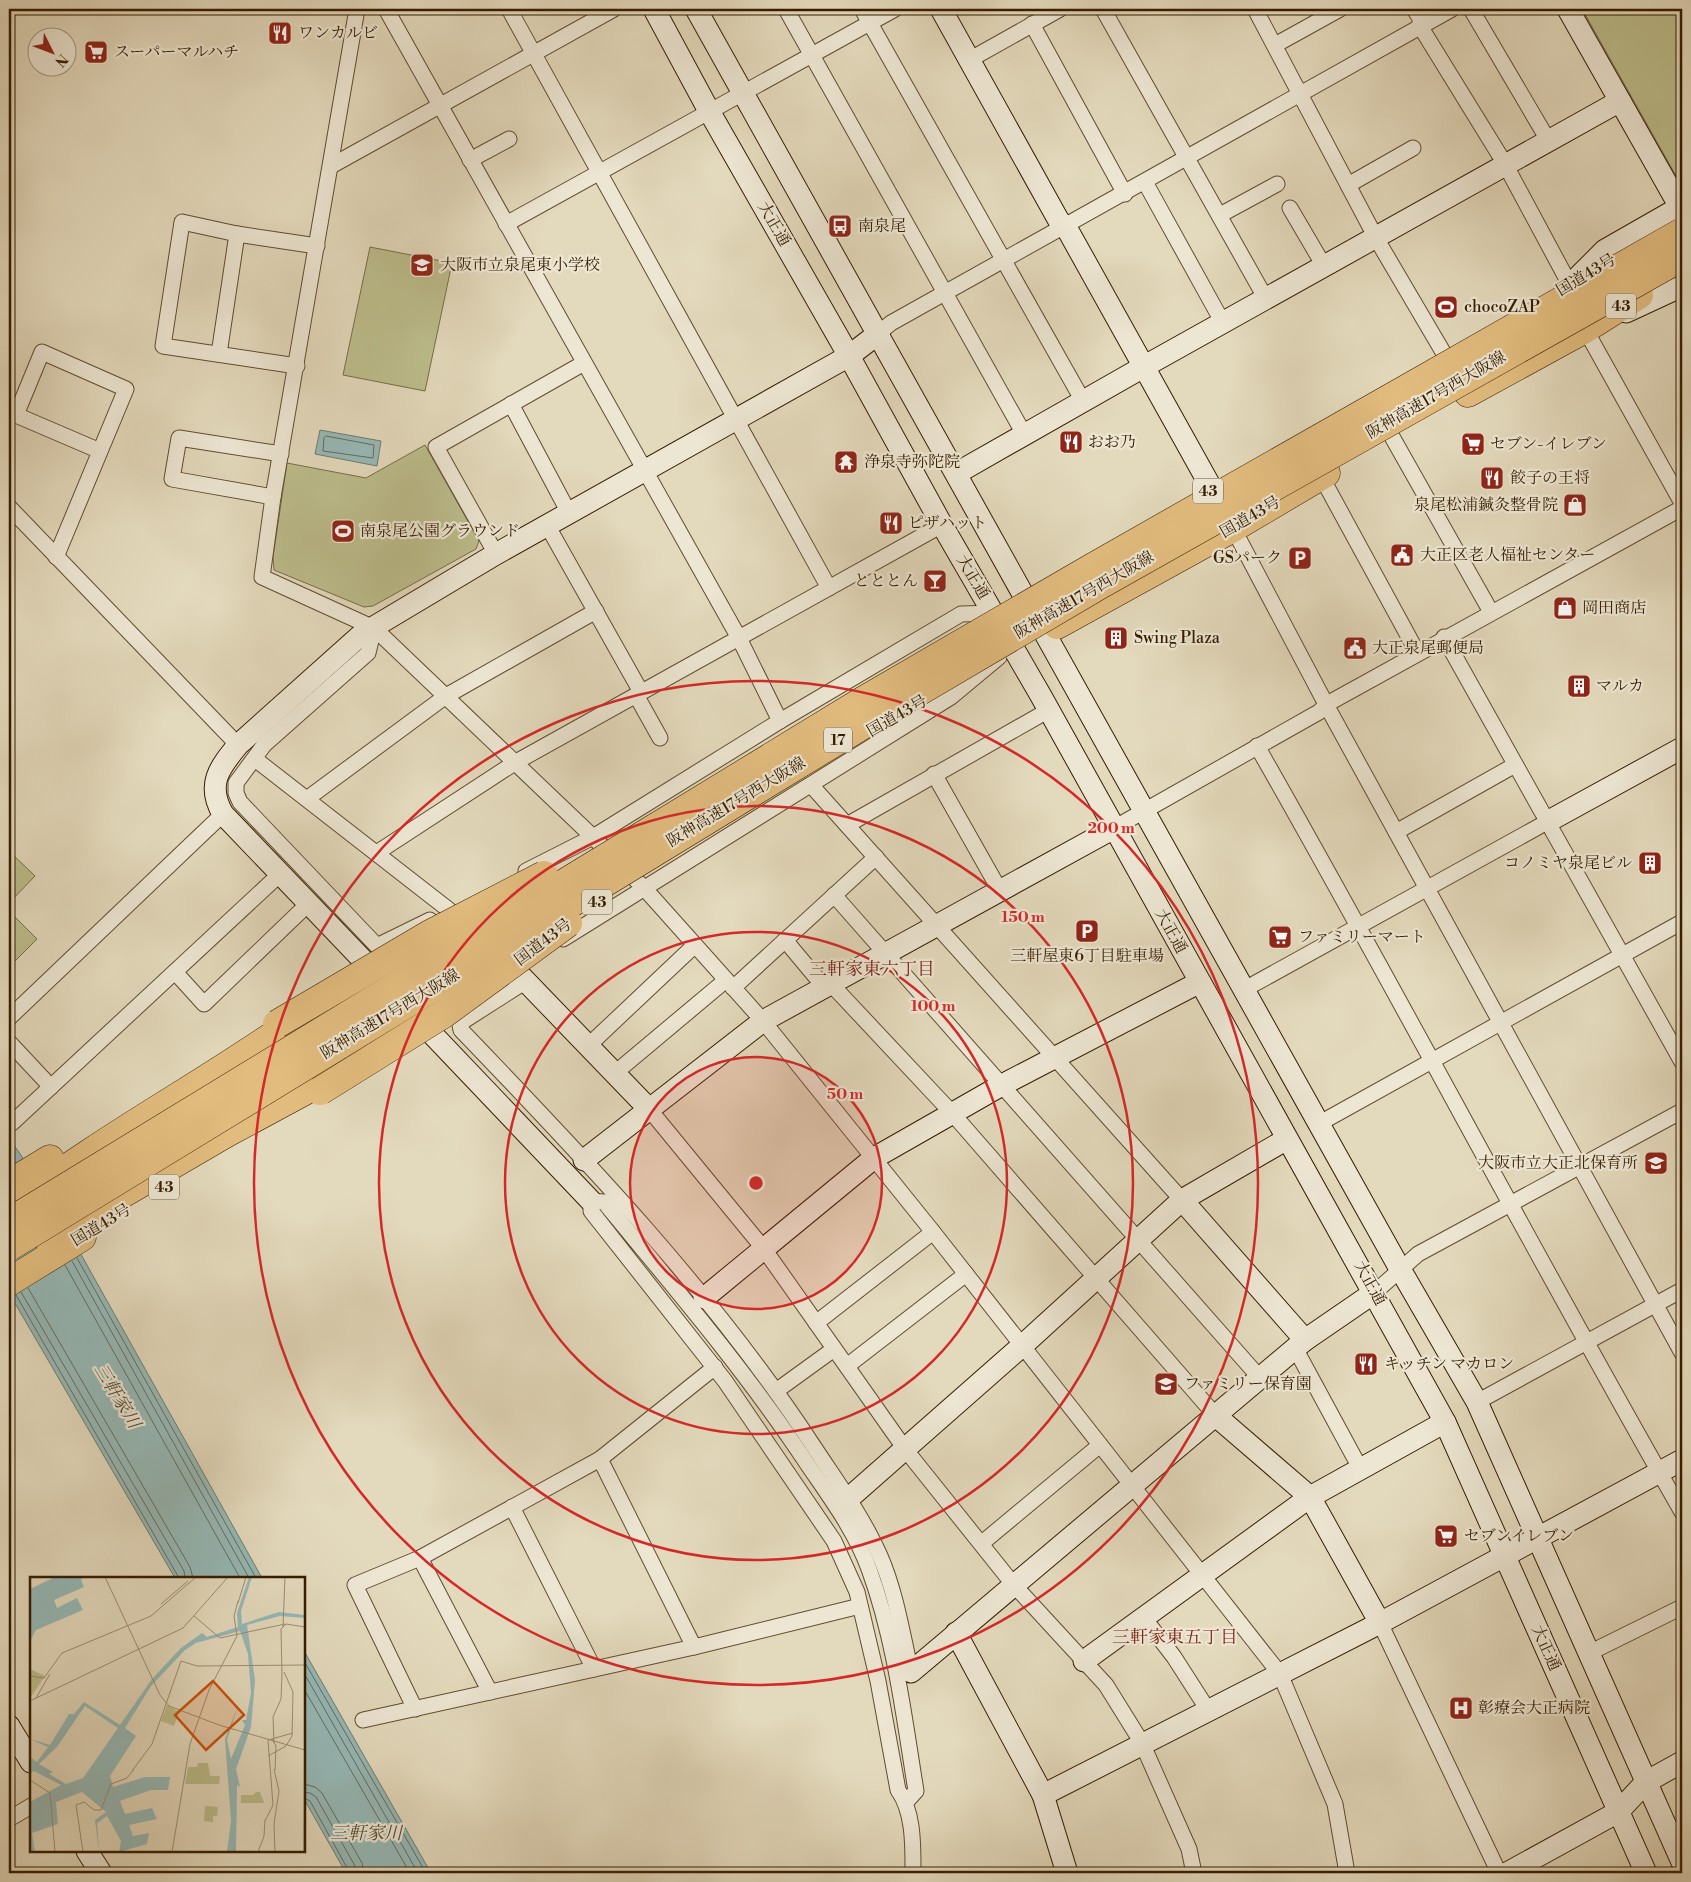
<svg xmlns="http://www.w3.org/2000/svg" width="1691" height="1882" viewBox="0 0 1691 1882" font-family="'Libre Bodoni','Noto Serif JP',serif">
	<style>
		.green { fill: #bcbc8b; stroke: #786c46 }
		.water { fill: #96b9b7; stroke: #6f7b6e }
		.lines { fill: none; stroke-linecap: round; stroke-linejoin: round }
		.shore { stroke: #666b5c; stroke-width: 1 }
		.street-casing { stroke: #604c2f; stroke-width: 17 }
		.secondary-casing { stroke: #351d00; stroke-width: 23 }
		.highway-casing { stroke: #351d00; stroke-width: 29 }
		.street { stroke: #ede6d3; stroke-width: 15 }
		.secondary { stroke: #ede6d3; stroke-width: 21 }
		.highway { stroke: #e2bc7e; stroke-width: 28 }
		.highway-bridge-casing { stroke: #351d00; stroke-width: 29; stroke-linecap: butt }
		.highway-bridge { stroke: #e2bc7e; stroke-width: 28 }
		.ring { fill: none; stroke: #d62828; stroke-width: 2.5 }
		.labels { text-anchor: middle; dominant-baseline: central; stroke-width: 4.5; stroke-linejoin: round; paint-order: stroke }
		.shield { fill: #ede6d3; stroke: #6c593f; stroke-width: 1 }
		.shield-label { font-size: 15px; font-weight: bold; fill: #351d00 }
		.poi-label { font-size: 16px; fill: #351d00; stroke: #ede6d3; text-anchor: start }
		.street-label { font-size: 16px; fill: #351d00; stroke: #ede6d3 }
		.neighbourhood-label { font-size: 18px; fill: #7a1f14; stroke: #ede6d3 }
		.water-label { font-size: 18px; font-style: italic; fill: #524c37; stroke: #ede6d3 }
		.inset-road { fill: none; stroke: #9d8e71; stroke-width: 1 }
		.view { fill: #cd500a; fill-opacity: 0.15; stroke: #cd500a; stroke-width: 2.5 }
		.inset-edge { fill: none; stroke: #351d00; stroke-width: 2.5 }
		.centre { fill: #d62828; stroke: #ede6d3; stroke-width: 2.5 }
		.ring-label { font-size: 15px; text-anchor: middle; font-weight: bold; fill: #d62828; stroke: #ede6d3; stroke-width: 4.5; stroke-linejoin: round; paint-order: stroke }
	</style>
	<rect width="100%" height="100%" fill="#e3d9bc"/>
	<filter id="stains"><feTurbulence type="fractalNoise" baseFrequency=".004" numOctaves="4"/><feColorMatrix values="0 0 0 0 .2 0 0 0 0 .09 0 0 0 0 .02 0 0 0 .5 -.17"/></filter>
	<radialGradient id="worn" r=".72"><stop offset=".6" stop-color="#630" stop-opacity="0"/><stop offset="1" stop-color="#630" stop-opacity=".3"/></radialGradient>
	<g class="green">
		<polygon points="1582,9 1682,9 1682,184 1680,183"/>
		<polygon points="370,247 452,263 425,391 343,375"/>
		<polygon points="425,445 479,541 476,549 373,606 364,607 274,570 273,557 287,463 366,478"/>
		<polygon points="9,851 35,876 9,903"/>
		<polygon points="10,912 37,939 9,967 9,913"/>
	</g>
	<g class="water">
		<polygon points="320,430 381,441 377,466 315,454"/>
		<polygon points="9,1138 45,1190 262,1578 175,1578 9,1293"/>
		<polygon points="304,1651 431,1873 346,1873 304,1799"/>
	</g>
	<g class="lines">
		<g class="shore">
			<polygon points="326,436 374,445 373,458 323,451 324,438"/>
			<polyline points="77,1258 256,1578"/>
			<polyline points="72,1261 249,1578"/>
			<polyline points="65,1265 240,1578"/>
			<polyline points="28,1288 190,1567 193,1578"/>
			<polyline points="21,1292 184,1571 185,1578"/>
			<polyline points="16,1295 179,1578"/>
			<polyline points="304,1661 426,1873"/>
			<polyline points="304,1673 418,1873"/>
			<polyline points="304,1689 410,1873"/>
			<polyline points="304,1784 315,1787 322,1793 362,1863 364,1873"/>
			<polyline points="304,1792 310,1793 316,1797 355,1866 356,1873"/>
			<polyline points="304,1798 310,1801 350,1873"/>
		</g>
		<g class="street-casing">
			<g id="street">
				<polyline points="357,9 273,497 262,577 374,628 593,837 645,889 763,1021 933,1232 1280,1674 1335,1804 1347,1873"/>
				<polyline points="386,9 739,638 780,721"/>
				<polyline points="509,9 829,588"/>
				<polyline points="786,9 1024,434"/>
				<polyline points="862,9 1083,401"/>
				<polyline points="1103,9 1266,299"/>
				<polyline points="1255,9 1376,238 1453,369"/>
				<polyline points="1414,9 1420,18 1420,26 1505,164 1570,285"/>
				<polyline points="1471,9 1548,140"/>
				<polyline points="1032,24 1125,194"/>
				<polyline points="1275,45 1340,9"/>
				<polyline points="969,60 1060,9"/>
				<polyline points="470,160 509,139"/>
				<polyline points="331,166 614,9"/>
				<polyline points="1145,182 1223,323"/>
				<polyline points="1348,185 1413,148"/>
				<polyline points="1290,208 1324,266"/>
				<polyline points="1220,215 1277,184"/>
				<polyline points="506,224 895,9"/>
				<polyline points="1585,329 1682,503"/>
				<polyline points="879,333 891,323 1452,9"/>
				<polyline points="219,354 237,234"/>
				<polyline points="297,366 163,346 182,222 237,234 317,246"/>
				<polyline points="511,404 569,513"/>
				<polyline points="1391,435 1491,612"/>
				<polyline points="1321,476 1417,652"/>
				<polyline points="273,497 172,479 179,438 281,454"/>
				<polyline points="9,507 238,745"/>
				<polyline points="547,525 641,692"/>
				<polyline points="1233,528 1329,710 1682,1353"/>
				<polyline points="496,554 436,447 584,363"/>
				<polyline points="56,557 126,389 42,352 16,415 100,451"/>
				<polyline points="374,628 368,653 264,745 236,783 236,793 240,802 377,946 430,920"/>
				<polyline points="1444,637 1682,1062"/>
				<polyline points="636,695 660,738"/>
				<path d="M1257 746C1402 1000 1537 1259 1682 1512"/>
				<polyline points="255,759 449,910"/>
				<polyline points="934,774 999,889"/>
				<polyline points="811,785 1182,1200"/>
				<polyline points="308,798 446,696 596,611"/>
				<polyline points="847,825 1049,710"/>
				<polyline points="1114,828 1319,712 1327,704 1682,508"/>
				<polyline points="1396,832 1515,765"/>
				<polyline points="378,852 516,762 942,525"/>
				<polyline points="526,871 593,837 780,721 961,614 994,613"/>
				<polyline points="834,895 1260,1378"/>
				<polyline points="563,939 951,697 999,657"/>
				<polyline points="785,940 825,988"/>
				<polyline points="175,972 204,1004 308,904"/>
				<path d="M526 981 465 1020 460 1025 461 1030C587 1161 714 1294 814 1447 837 1482 863 1517 880 1556 896 1593 902 1633 911 1672"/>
				<polyline points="831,984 952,1113 1216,1416"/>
				<polyline points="733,988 876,857"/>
				<polyline points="1245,989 1547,822"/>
				<polyline points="9,1018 223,814"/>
				<polyline points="9,1042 51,1087"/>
				<polyline points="588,1046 695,945"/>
				<polyline points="615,1073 726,980"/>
				<polyline points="649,1109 764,1249 905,1449 1013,1584 1106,1685 1142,1743 1189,1849 1194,1873"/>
				<polyline points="12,1123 280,874"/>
				<polyline points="1320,1123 1682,922"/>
				<polyline points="1375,1292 1418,1254 1682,1111"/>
				<polyline points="816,1323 933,1232"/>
				<polyline points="1295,1348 1360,1468"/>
				<polyline points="847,1366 966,1274"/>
				<polyline points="776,1391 834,1349"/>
				<polyline points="1477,1402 1682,1290"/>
				<polyline points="600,1459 694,1647"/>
				<polyline points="512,1507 594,1669"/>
				<polyline points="982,1543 1100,1445"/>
				<polyline points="420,1558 490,1692"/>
				<polyline points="1144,1618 1174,1657 1208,1710"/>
				<polyline points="1380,1623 1499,1873"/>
				<polyline points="1589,1653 1682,1607"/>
				<polyline points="415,1709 355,1585 420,1558 600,1459 715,1367"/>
				<polyline points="363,1720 694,1647 860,1606"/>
				<path d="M906 1802 916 1791C904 1717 895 1640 869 1569 855 1530 829 1496 806 1462 745 1370 674 1287 604 1202L591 1201V1211L725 1381 834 1541 857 1592 878 1681 898 1790C914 1812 913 1847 913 1873"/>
				<polyline points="9,1819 31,1806"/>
			</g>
		</g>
		<g class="secondary-casing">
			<g id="secondary">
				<polyline points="654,9 709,111 849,356 942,525 1041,696 1445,1422 1646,1873"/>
				<polyline points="696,9 1400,1269 1477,1402 1682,1862"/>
				<polyline points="941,9 1059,221 1066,227 1212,489"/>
				<polyline points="1568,9 1680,207"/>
				<polyline points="1570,285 1605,250 1682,206"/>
				<polyline points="1626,312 1682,286"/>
				<polyline points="957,473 1145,366 1620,101"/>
				<polyline points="1547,822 1682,748"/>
				<polyline points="514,969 649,1109"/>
				<path d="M381 979 223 814C206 785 219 768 238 745L362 634 496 554 849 356 879 333"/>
				<polyline points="415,1016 591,1201"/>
				<polyline points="584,1160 763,1021 1114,828"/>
				<polyline points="1182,1200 1305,1340"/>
				<polyline points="704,1298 874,1158 1002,1085 1200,982"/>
				<polyline points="1216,1416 1310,1497 1380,1623"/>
				<polyline points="848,1499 1023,1345 1182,1200 1287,1139"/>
				<polyline points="956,1633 1043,1795 1067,1873"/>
				<polyline points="1084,1661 1310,1497 1445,1422"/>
				<polyline points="911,1672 1305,1340 1375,1292"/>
				<polyline points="9,1726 31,1762"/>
				<polyline points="1043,1795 1380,1623 1682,1460"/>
				<polyline points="87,1851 101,1873"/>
				<polyline points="1507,1873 1618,1812 1646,1782 1682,1762"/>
			</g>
		</g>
		<g class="highway-casing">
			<g id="highway">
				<polyline points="1468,393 1585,329 1639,295"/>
				<polyline points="1057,625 1233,528 1326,473"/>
				<polyline points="9,1184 50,1159"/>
				<path d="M9 1210C102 1138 207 1083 303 1015"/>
				<polyline points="47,1238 227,1133 340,1072"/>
				<polyline points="9,1282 82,1237"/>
			</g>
		</g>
		<use href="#street" class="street"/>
		<use href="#secondary" class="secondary"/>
		<use href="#highway" class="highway"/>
		<g class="highway-bridge-casing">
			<g id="highway-bridge">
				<polyline points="277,1024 428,935 544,875"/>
				<polyline points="320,1091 445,1013 568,923"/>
				<polyline points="9,1222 864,700 1091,568 1682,232"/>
				<polyline points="9,1247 876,717 1100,585 1682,257"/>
			</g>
		</g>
		<use href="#highway-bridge" class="highway-bridge"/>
	</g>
	<circle cx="756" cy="1183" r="126" fill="#d62828" fill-opacity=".12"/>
	<g class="ring">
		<circle cx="756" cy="1183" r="126"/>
		<circle cx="756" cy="1183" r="251"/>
		<circle cx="756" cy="1183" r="377"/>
		<circle cx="756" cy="1183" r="502"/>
	</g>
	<defs>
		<g id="restaurant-square" transform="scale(1.25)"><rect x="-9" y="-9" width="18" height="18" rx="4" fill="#8f2418" stroke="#ede6d3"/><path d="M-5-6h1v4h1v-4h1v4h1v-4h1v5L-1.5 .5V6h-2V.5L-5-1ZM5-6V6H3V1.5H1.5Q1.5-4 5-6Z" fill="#fff"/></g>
		<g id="supermarket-square" transform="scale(1.25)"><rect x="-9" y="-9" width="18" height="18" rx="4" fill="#8f2418" stroke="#ede6d3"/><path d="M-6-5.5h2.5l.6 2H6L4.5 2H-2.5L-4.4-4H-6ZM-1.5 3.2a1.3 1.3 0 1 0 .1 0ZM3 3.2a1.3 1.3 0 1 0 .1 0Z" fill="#fff"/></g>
		<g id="bus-square" transform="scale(1.25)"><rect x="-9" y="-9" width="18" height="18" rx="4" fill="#8f2418" stroke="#ede6d3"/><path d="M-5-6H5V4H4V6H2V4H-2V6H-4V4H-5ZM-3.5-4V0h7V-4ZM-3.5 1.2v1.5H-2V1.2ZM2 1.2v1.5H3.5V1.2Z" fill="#fff"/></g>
		<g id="school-square" transform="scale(1.25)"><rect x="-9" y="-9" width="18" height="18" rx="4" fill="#8f2418" stroke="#ede6d3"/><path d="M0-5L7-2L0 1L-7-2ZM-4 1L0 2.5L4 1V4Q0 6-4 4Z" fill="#fff"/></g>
		<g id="stadium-square" transform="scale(1.25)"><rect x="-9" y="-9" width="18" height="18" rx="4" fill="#8f2418" stroke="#ede6d3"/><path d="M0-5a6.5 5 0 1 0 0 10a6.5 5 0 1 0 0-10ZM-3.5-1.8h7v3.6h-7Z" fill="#fff"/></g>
		<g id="temple-square" transform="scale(1.25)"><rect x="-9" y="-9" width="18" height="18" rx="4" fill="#8f2418" stroke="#ede6d3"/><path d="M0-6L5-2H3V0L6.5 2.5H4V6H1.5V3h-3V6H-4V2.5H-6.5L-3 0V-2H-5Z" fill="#fff"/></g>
		<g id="shop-square" transform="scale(1.25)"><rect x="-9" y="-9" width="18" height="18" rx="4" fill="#8f2418" stroke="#ede6d3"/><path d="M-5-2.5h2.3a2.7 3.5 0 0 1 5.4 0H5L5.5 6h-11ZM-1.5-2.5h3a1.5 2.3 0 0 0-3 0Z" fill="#fff"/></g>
		<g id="civic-square" transform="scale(1.25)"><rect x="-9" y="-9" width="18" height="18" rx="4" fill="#8f2418" stroke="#ede6d3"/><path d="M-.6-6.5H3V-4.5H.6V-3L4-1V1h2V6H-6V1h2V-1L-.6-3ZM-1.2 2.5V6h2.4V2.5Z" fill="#fff"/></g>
		<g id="parking-square" transform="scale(1.25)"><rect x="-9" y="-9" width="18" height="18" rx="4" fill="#8f2418" stroke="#ede6d3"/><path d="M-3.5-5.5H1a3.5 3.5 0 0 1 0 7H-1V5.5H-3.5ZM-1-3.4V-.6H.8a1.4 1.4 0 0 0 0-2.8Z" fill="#fff"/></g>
		<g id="bar-square" transform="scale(1.25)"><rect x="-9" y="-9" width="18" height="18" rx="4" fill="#8f2418" stroke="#ede6d3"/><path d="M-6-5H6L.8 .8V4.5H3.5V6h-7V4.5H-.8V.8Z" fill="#fff"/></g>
		<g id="building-square" transform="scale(1.25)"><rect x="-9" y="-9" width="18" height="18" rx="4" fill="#8f2418" stroke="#ede6d3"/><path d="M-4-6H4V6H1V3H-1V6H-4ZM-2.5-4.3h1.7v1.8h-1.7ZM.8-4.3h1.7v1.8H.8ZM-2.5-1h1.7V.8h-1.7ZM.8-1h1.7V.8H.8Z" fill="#fff"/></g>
		<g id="hospital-square" transform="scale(1.25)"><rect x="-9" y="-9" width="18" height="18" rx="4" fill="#8f2418" stroke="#ede6d3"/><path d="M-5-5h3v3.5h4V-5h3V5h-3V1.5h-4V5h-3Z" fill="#fff"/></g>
	</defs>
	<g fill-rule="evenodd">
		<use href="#restaurant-square" x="280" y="33"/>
		<use href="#supermarket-square" x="96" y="52"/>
		<use href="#bus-square" x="840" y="226"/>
		<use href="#school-square" x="422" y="265"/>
		<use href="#stadium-square" x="1446" y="307"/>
		<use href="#restaurant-square" x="1071" y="442"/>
		<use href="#supermarket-square" x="1473" y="444"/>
		<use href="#temple-square" x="846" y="462"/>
		<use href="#restaurant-square" x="1492" y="478"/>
		<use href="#shop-square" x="1575" y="505"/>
		<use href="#restaurant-square" x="891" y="523"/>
		<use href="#stadium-square" x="343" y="531"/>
		<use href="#civic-square" x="1402" y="555"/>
		<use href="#parking-square" x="1300" y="558"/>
		<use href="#bar-square" x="935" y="581"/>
		<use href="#shop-square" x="1565" y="608"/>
		<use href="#building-square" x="1116" y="638"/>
		<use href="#civic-square" x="1355" y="648"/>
		<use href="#building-square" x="1579" y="686"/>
		<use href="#building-square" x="1650" y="863"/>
		<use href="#parking-square" x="1087" y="931"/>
		<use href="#supermarket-square" x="1280" y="937"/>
		<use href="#school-square" x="1656" y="1163"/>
		<use href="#restaurant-square" x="1366" y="1364"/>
		<use href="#school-square" x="1166" y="1384"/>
		<use href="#supermarket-square" x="1446" y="1536"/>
		<use href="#hospital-square" x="1461" y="1708"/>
	</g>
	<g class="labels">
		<g class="shield">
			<rect x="1606" y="293.5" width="30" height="25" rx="4"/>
			<rect x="1193" y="478.5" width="30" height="25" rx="4"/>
			<rect x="824" y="727.5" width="28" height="25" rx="4"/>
			<rect x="582" y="889.5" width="30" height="25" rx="4"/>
			<rect x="149" y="1174.5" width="30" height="25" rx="4"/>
		</g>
		<g class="shield-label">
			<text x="1621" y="306">43</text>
			<text x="1208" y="491">43</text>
			<text x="838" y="740">17</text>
			<text x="597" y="902">43</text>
			<text x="164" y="1187">43</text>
		</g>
		<g class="poi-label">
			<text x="298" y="33">ワンカルビ</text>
			<text x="114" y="52">スーパーマルハチ</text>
			<text x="858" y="226">南泉尾</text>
			<text x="440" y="265">大阪市立泉尾東小学校</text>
			<text x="1464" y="307">chocoZAP</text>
			<text x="1088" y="442">おお乃</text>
			<text x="1490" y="444">セブン-イレブン</text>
			<text x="864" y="462">浄泉寺弥陀院</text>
			<text x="1510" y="478">餃子の王将</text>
			<text x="1558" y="505" text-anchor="end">泉尾松浦鍼灸整骨院</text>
			<text x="908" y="523">ピザハット</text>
			<text x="360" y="531">南泉尾公園グラウンド</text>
			<text x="1420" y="555">大正区老人福祉センター</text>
			<text x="1282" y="558" text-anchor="end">GSパーク</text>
			<text x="918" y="581" text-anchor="end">とととん</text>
			<text x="1582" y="608">岡田商店</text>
			<text x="1134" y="638">Swing Plaza</text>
			<text x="1372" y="648">大正泉尾郵便局</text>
			<text x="1596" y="686">マルカ</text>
			<text x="1632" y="863" text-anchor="end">コノミヤ泉尾ビル</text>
			<text x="1298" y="937">ファミリーマート</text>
			<text x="1087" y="956" text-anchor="middle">三軒屋東6丁目駐車場</text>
			<text x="1638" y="1163" text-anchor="end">大阪市立大正北保育所</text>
			<text x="1384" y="1364">キッチン マカロン</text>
			<text x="1184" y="1384">ファミリー保育園</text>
			<text x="1464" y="1536">セブンイレブン</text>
			<text x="1478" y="1708">彰療会大正病院</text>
		</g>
		<g class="street-label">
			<text transform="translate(774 224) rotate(60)">大正通</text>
			<text transform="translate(1586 275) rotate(-31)">国道43号</text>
			<text transform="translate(1436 395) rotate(-30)">阪神高速17号西大阪線</text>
			<text transform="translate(1250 517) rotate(-30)">国道43号</text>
			<text transform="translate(973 577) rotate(59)">大正通</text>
			<text transform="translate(1084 595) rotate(-30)">阪神高速17号西大阪線</text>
			<text transform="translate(897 716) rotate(-30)">国道43号</text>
			<text transform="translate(736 802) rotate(-31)">阪神高速17号西大阪線</text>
			<text transform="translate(1171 931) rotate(61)">大正通</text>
			<text transform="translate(543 942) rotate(-37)">国道43号</text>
			<text transform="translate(390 1014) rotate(-31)">阪神高速17号西大阪線</text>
			<text transform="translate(101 1225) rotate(-31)">国道43号</text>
			<text transform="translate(1370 1283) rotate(61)">大正通</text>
			<text transform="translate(1546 1648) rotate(66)">大正通</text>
		</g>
		<g class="neighbourhood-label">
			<text x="872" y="969">三軒家東六丁目</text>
			<text x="1175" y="1637">三軒家東五丁目</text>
		</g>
		<g class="water-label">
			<text transform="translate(117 1396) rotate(59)">三軒家川</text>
			<text x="366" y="1833">三軒家川</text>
		</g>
	</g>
	<g transform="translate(30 1577)">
		<rect width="275" height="275" fill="#e3d9bc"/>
		<path d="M0 92 15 99 0 121ZM137 128 149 135 144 149 131 144ZM168 186H178L180 199H190L189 207H155L158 190H167ZM226 215H230L234 226H211V218H223ZM175 229 188 230 187 239H183V245L174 244Z" fill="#bcbc8b"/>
		<path d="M25 0H54L51 3 54 10 24 23 27 31 47 21 53 33 6 53 0 64V12ZM219 0H222L211 34 212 47 249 35 275 38V41L250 39 217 48 225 103 221 150 206 192 210 210 207 208 206 275H197L201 244 195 162 209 126 197 163 201 182 215 148 212 143H216L221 116 218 77 210 54 166 66 155 73 121 109 95 151 106 159 80 199 83 210 115 200H140L138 213H121L90 224 95 237 122 231 127 242 99 248 103 259 119 256 117 267 89 275 91 264 77 239 67 246 69 275 65 243 76 235 52 215 26 225 28 247 2 256 5 275H0V225L31 208 4 194 0 196V180L7 185 18 170 0 162 20 168 39 137H44L54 125 90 148 122 102 151 71 172 56 177 60 208 50 207 36ZM55 129 88 151 53 201 36 207 19 197 23 195 9 187 27 170Z" fill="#96b9b7" fill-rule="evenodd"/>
		<path class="inset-road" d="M75 0 130 118 139 129 189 148 275 173M208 26 216 0M131 27 158 4M164 39 190 61 255 47M253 50 255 0M0 99 14 101 32 76 121 39 166 0M6 121 20 97M0 124 153 51 198 0M242 162 246 169 245 193M244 166 243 140 251 122 252 98 251 52 256 47 275 50M238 179 256 169 262 159 263 115 254 95M244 192 249 214 244 247 245 275M102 194 122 167 151 84 167 89 275 88M0 203 20 216 25 275M235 244 243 228 238 163 263 156M53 275 46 228 54 225 64 233H71L81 207 97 201 104 192M142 275 160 167 179 113 207 59 204 39 208 24M228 275 234 259 235 243M274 275 275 92"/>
		<path class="view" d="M183 104 214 138 176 173 145 138Z"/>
		<rect width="275" height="275" class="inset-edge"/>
	</g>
	<circle cx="756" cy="1183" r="8" class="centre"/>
	<g class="ring-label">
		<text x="1111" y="833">200 m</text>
		<text x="1023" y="922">150 m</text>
		<text x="933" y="1011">100 m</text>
		<text x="845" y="1099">50 m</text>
	</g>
	<rect width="1691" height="1882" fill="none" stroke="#e3d9bc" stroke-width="30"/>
	<rect x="10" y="10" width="1671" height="1862" fill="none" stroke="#351d00" stroke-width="2.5"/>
	<rect x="15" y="15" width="1661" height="1852" fill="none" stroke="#351d00"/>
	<g transform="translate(52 52) rotate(132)"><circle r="24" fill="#ede6d3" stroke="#a3967f"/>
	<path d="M0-4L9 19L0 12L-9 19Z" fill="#8f2418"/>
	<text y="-8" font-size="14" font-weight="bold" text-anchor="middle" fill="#351d00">N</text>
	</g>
	<rect width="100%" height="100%" filter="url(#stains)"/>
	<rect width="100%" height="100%" fill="url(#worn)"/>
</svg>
